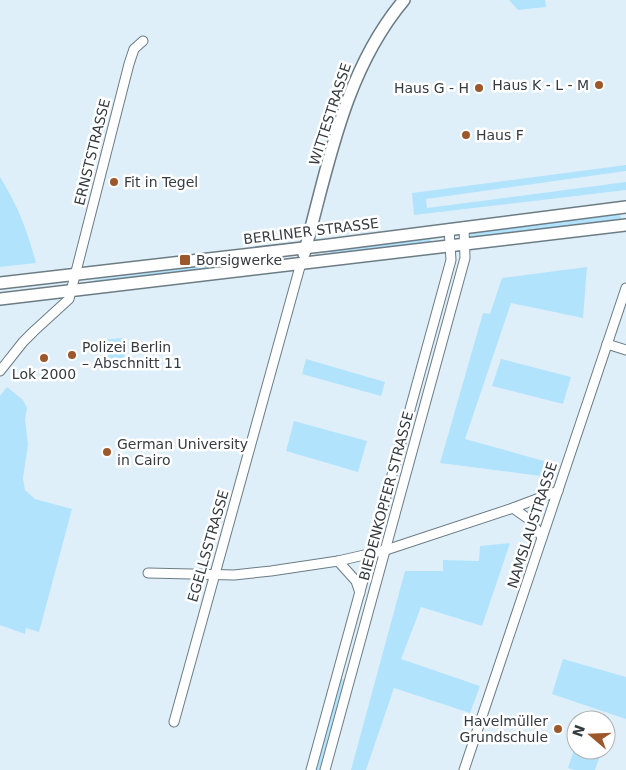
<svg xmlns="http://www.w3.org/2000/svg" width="626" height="770" viewBox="0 0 626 770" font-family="'DejaVu Sans',sans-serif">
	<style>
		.green { fill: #b2e3fd }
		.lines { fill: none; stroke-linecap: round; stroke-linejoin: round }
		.minor-casing { stroke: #6c7c84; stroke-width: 11 }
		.major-casing { stroke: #6c7c84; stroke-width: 14 }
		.minor { stroke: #fff; stroke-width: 9 }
		.major { stroke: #fff; stroke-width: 11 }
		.poi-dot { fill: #9c572b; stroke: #fff; stroke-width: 2 }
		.labels { text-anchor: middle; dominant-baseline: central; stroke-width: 5; stroke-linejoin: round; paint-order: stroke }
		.poi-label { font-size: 14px; fill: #353c40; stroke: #fff; text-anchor: start }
		.street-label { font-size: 14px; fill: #353c40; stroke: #fff }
	</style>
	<rect width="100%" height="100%" fill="#deeff9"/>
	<g class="green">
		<polygon points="509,0 545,0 546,7 518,10"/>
		<polygon points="626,165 626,171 426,199 427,208 626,182 626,190 414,215 412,193"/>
		<path d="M0 177C18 206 27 230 36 263L0 267Z"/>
		<polygon points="620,213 621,219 470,237 470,232"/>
		<polygon points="431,236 431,242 329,254 330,251 361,245"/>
		<polygon points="284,254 284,258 236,263 221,268 94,284 94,280 173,270 194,265"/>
		<polygon points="587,267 583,318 511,303 465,439 544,461 541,476 440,463 483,313 490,314 502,278"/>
		<path d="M123 338 127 340C128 355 124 359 113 368L102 340Z"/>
		<polygon points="306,359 385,382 381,396 302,374"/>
		<polygon points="501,359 571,377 563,404 492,386"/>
		<polygon points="7,387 23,400 27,408 25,419 28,445 23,478 25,490 35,499 72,509 39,632 26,628 25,634 0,625 0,396"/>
		<polygon points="294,421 367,441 358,472 286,451"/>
		<polygon points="510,543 482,626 421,607 401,659 480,686 470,713 394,688 366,770 351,770 405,571 443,571 443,560 479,561 480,546"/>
		<polygon points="563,659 626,677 626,719 552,694"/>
		<polygon points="338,678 346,680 321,770 313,770"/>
		<polygon points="576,744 576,750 602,750 595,770 574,770 568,768"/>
	</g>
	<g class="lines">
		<g class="minor-casing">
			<g id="minor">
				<polyline points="34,331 69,299 129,64 134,49 143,41"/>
				<polyline points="607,344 626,350"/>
				<polyline points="0,371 23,342 33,332"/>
				<polyline points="513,508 530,520 542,537"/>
				<polyline points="338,561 356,581 360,593"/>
				<polyline points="148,573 234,575 271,571 338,561 386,550 513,508 558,491"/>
				<polyline points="174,722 301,263"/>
				<polyline points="311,770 451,260 449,229"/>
				<polyline points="325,770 465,258 464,227"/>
				<polyline points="464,770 626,288"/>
			</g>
		</g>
		<g class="major-casing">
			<g id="major">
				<path d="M304 254C328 167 344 71 404 0"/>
				<polyline points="0,283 329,245 626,207"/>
				<polyline points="0,299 626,225"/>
			</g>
		</g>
		<use href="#minor" class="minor"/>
		<use href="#major" class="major"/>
	</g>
	<g class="poi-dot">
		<circle cx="599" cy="85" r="5"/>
		<circle cx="479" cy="88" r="5"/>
		<circle cx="466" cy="135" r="5"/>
		<circle cx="114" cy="182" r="5"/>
		<rect x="179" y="254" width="12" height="12" rx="2.5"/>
		<circle cx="72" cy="355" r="5"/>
		<circle cx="44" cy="358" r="5"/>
		<circle cx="107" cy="452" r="5"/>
		<circle cx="558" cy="729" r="5"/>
	</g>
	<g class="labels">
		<g class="poi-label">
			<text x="589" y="85" text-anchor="end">Haus K - L - M</text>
			<text x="469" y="88" text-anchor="end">Haus G - H</text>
			<text x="476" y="135">Haus F</text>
			<text x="124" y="182">Fit in Tegel</text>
			<text x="196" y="260">Borsigwerke</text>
			<text x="82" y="347">Polizei Berlin<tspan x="82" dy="16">– Abschnitt 11</tspan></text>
			<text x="44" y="374" text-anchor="middle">Lok 2000</text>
			<text x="117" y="444">German University<tspan x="117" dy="16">in Cairo</tspan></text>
			<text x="548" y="721" text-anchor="end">Havelmüller<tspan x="548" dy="16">Grundschule</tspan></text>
		</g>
		<g class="street-label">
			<text transform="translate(330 114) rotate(-72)">WITTESTRASSE</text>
			<text transform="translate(92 152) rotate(-76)">ERNSTSTRASSE</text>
			<text transform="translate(311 231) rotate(-7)">BERLINER STRASSE</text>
			<text transform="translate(386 496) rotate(-75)">BIEDENKOPFER STRASSE</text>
			<text transform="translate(532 525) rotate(-72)">NAMSLAUSTRASSE</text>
			<text transform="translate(208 546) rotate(-74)">EGELLSSTRASSE</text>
		</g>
	</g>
	<g transform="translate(591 735) rotate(289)"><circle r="24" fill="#ffffff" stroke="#aeb1b3"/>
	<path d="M0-4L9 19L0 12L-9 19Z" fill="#9c572b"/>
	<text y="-8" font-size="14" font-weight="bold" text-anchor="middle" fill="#353c40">N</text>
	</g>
</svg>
